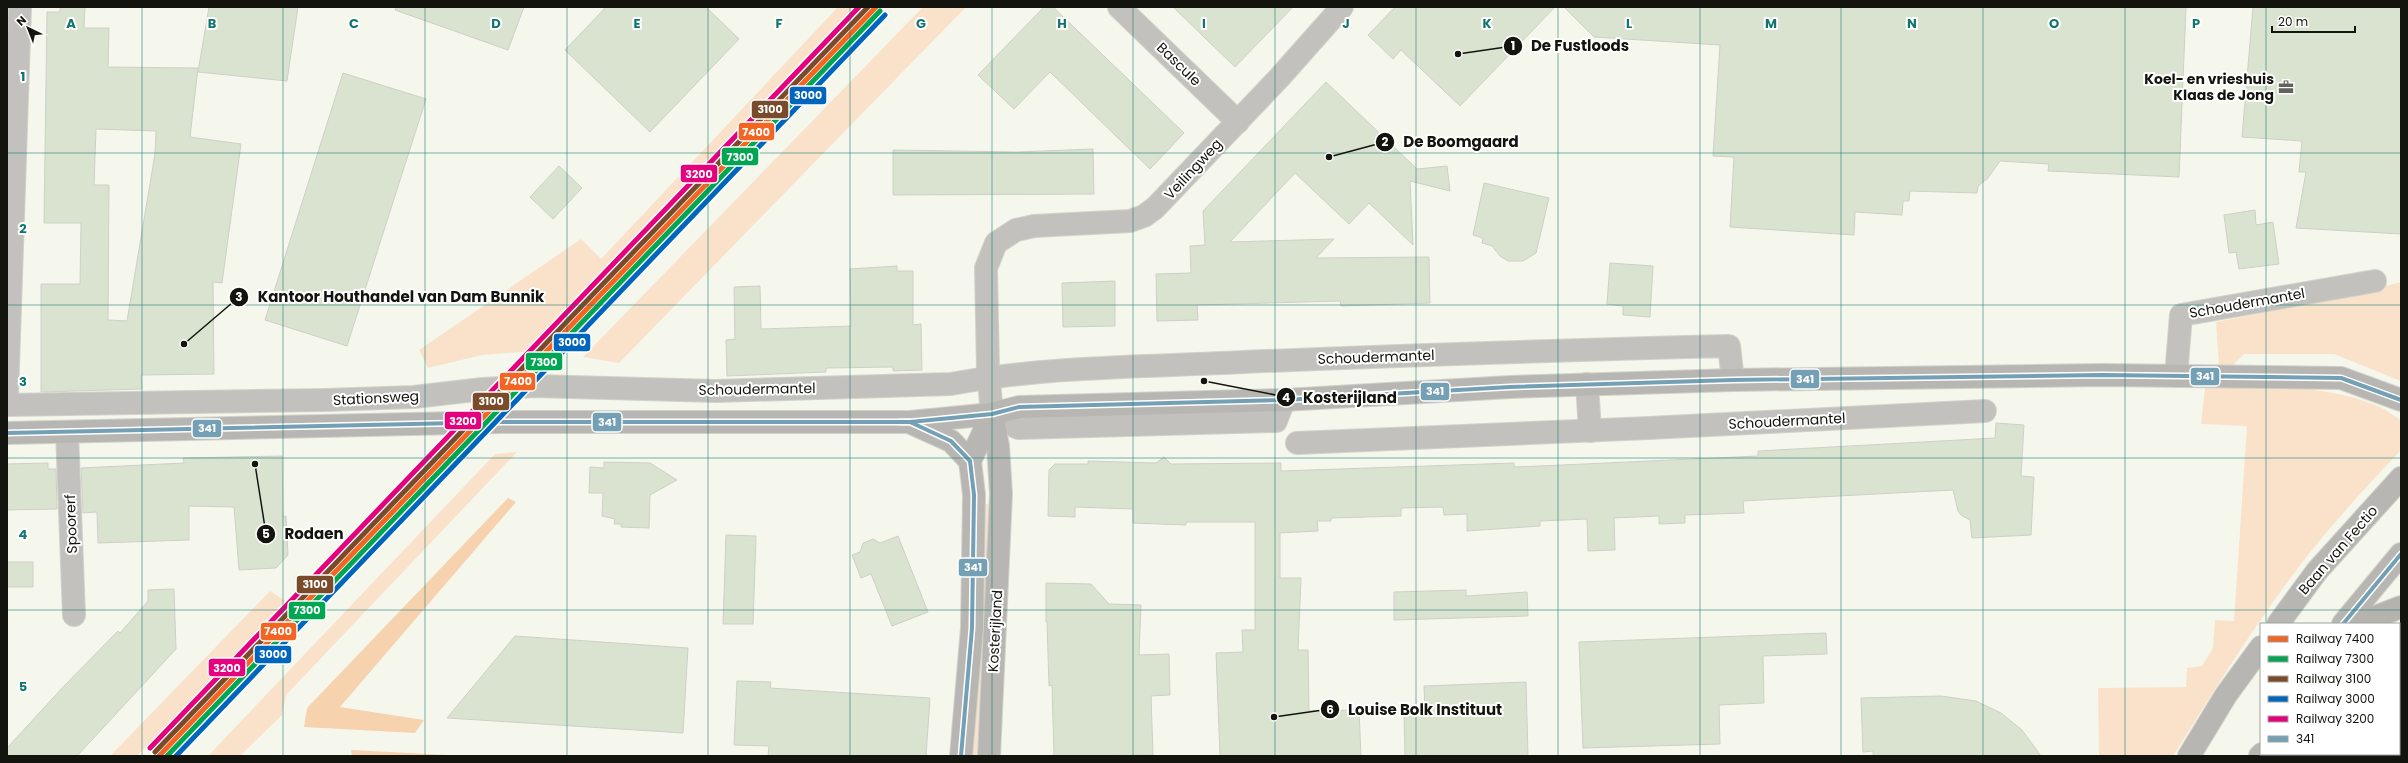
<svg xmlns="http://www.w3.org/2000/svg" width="2408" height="763" viewBox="0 0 2408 763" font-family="Poppins,sans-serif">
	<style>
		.green { fill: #f9e2c9 }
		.forest { fill: #f7d2ae }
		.water { fill: #b2f3d1 }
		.building { fill: #d9e3d0; stroke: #ced0c8; fill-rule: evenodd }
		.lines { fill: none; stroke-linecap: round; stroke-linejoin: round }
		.street-casing { stroke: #d1d2c9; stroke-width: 24 }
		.secondary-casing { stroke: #d1d2c9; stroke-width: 24 }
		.highway-casing { stroke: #d1d2c9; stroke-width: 24 }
		.street { stroke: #c2c1bd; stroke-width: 22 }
		.secondary { stroke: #b7b6b2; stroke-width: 22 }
		.highway { stroke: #b5b3ae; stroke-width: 22 }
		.bus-1-casing { stroke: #fff; stroke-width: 7 }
		.bus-1 { stroke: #74a0b6; stroke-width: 4 }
		.rail-1-casing { stroke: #fff; stroke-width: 8 }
		.rail-2-casing { stroke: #fff; stroke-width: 8 }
		.rail-3-casing { stroke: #fff; stroke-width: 8 }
		.rail-4-casing { stroke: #fff; stroke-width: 8 }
		.rail-5-casing { stroke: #fff; stroke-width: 8 }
		.rail-1 { stroke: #f26522; stroke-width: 5 }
		.rail-2 { stroke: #00a651; stroke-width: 5 }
		.rail-3 { stroke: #7a4b2a; stroke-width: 5 }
		.rail-4 { stroke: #0065bd; stroke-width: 5 }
		.rail-5 { stroke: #e5007d; stroke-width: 5 }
		.grid { fill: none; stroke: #0f766e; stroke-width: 1; stroke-opacity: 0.55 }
		.labels { text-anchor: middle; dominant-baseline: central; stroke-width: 4; stroke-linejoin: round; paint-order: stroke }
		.street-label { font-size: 14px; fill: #13140d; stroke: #fff }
		.poi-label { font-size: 14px; font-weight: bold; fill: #13140d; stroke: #fff; text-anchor: end }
		.grid-label { font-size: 13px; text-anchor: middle; font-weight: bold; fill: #0f766e; stroke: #fff; stroke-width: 4; stroke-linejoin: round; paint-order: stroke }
		.leader { fill: none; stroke: #13140d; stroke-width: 1.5 }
		.callout-dot { fill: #13140d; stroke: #fff; stroke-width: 1.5 }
		.mark-label { font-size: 12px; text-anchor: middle; font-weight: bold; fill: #fff }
		.callout-label { font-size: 15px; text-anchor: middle; font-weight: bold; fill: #13140d; stroke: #fff; stroke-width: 4; stroke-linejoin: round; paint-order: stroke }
		.line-badge { stroke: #fff; stroke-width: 1.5 }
		.badge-label { font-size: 11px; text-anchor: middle; font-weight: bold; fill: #fff }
	</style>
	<rect width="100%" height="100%" fill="#f6f7ec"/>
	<g class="green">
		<polygon points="838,7 856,7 534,351 482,355 428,368 419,350 581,239 601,259"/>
		<polygon points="923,7 966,7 619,363 583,357"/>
		<polygon points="2401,282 2401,381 2334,354 2244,354 2232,366 2219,366 2216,322 2332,300"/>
		<path d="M2210 385C2263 386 2330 385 2380 407 2387 410 2394 416 2401 420V450C2366 487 2332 524 2301 564 2254 625 2214 691 2173 756H2099L2098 688 2186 687 2187 668 2202 666 2213 648 2215 620 2234 621 2247 426 2201 424 2205 389Z"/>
		<polygon points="517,452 286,695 282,715 240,756 208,756 495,454"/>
		<polygon points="984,504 992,504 982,756 970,756"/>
		<polygon points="270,591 287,602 137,756 110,756"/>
		<polygon points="2401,626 2401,756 2289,756 2290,754 2399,754 2399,627"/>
	</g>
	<g class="forest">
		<polygon points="508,498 516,502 340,707 424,720 415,733 304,727 307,708"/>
		<polygon points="351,750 468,756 352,756"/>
	</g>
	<polygon class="water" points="2401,699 2401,733 2399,737"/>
	<g class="building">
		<path d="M60 7H85L84 28H109L108 67 198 68 190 137 241 144 222 283 213 282 214 374 141 375 142 389 41 392V284H80L81 223H44L47 12H60ZM96 129 156 131 155 154 127 321 108 320 109 185H94Z"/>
		<polygon points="209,7 298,7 287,81 198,72"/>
		<polygon points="396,7 524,7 508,50 395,10"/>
		<polygon points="606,7 706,7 739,39 650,132 565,50"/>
		<polygon points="1044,7 1053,7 1184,133 1150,169 1050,72 1014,109 978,75"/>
		<polygon points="1173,7 1293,7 1235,67"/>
		<polygon points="1395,7 1555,7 1460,106 1401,50 1393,59 1368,35"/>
		<polygon points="1564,7 2186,7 2179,177 2048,171 2049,164 2000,161 1988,178 1978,186 1977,193 1910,191 1909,201 1903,201 1902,215 1855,212 1854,235 1730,227 1734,157 1713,156 1720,45 1594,37"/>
		<polygon points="2253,7 2401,7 2401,234 2296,228 2306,172 2299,172 2302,141 2242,137"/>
		<polygon points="343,73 426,99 347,346 265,320"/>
		<polygon points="1326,82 1417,169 1447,166 1450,191 1410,181 1413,245 1369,203 1349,224 1295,173 1230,242 1334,239 1316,258 1429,257 1430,303 1341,306 1340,301 1197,305 1198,320 1157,321 1156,274 1191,273 1190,246 1205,245 1203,211"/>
		<polygon points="1093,149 1094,194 893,195 893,150 1017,152"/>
		<polygon points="559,166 582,188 553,219 530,197"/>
		<polygon points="1484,183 1549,198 1536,253 1523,261 1508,261 1500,256 1492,246 1482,243 1483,238 1473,235"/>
		<polygon points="2255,210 2256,225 2273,222 2279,264 2239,269 2236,252 2229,253 2224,215"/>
		<polygon points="1610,263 1653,266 1650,317 1623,315 1623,306 1607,304"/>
		<polygon points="897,266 897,271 913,271 913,325 921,324 922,370 893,371 893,367 826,368 826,372 727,376 726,340 735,339 734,287 760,286 761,329 851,326 850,269"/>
		<polygon points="1115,281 1115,326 1063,327 1062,283"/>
		<polygon points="1996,423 2024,425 2021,476 2034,477 2031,535 1972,538 1970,520 1961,515 1958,511 1953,490 1743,501 1744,513 1685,515 1685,523 1659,524 1659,516 1614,518 1615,550 1588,551 1587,519 1540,521 1540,526 1467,531 1467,514 1444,515 1443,507 1401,508 1401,516 1331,518 1331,521 1317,521 1318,531 1280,533 1280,578 1301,578 1298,650 1308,650 1309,711 1359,710 1361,756 1220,756 1216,653 1243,652 1242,630 1255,630 1255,522 1186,522 1186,525 1133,523 1133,509 1075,507 1075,517 1048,516 1049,470 1055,464 1088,464 1088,461 1156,463 1164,457 1171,464 1281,463 1281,471 1514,463 1514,467 1562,465 1758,456 1758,451 1995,438"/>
		<polygon points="282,456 283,517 286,516 288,555 276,568 239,570 234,507 189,506 189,540 98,543 97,512 83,513 81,468 184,463 183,458"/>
		<polygon points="604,462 650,463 677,480 650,495 649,528 621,527 621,524 614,524 615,519 602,516 603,493 589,493 590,467 604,468"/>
		<polygon points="48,463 48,469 56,469 57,509 7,510 7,464"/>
		<polygon points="726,535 756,536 753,624 723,624"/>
		<polygon points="898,536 928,612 892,626 871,574 861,578 852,555 860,552 863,543 873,539 880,543"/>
		<rect x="7" y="562" width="26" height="25"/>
		<polygon points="1046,583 1091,584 1109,604 1141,605 1139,655 1169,654 1170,695 1151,696 1153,755 1054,756 1052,685 1049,686 1047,622 1046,622"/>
		<polygon points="174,589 176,649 77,756 7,756 7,748 64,686 118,631 120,633 148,601 148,590"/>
		<polygon points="1466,590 1466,596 1527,592 1528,616 1394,620 1394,592"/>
		<polygon points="1826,633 1827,654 1763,656 1764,703 1719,705 1720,744 1583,748 1579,642"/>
		<polygon points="515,636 688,648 683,733 447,718"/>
		<polygon points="737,681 771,682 770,688 930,698 926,756 768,756 769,746 734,745"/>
		<polygon points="1526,682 1528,756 1405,756 1404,712 1425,711 1424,686"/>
		<polygon points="1941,696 1976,701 2001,713 2022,730 2041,756 1873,756 1873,751 1863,752 1861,698"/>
	</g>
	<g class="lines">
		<g class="street-casing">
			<g id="street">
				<polyline points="1119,7 1238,122"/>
				<polyline points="2176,376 2181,315 2375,281"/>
				<polyline points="1587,384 1590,431"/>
				<polyline points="7,396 20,7"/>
				<polyline points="1284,400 1276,421 1018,428 992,414 988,370 986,268 996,243 1016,230 1034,226 1130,221 1144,216 1155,208 1279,78 1342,7"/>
				<path d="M7 405 325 400 414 397 483 389 535 386 716 391 951 384C1046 366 1147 367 1244 362 1406 355 1567 350 1729 346L1733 380"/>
				<polyline points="67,432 74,615"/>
				<polyline points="1297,443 1649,428 1985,411"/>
			</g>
		</g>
		<g class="secondary-casing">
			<g id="secondary">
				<polyline points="911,423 951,441 970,461 974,495 972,628 961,756"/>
				<polyline points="7,433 502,422 910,422 992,414 1019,407 1284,400 1510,387 1733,380 2102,375 2341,378 2401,400"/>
				<polyline points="970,461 992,414"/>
				<polyline points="2278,624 2317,571 2401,478"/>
				<polyline points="2343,624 2401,554"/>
				<polyline points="989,756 1001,494 998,446 992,414"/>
				<polyline points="2189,756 2226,695 2261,647"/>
				<polyline points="2260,756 2262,754"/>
			</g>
		</g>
		<g class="highway-casing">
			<polyline id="highway" points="2357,624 2401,607"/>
		</g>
		<use href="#street" class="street"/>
		<use href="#secondary" class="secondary"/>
		<use href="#highway" class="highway"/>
		<g class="bus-1-casing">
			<g id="bus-1">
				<polyline points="900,422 910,422 951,441 970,461 974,495 972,628 961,756"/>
				<polyline points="7,433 502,422 910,422 992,414 1019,407 1284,400 1510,387 1733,380 2102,375 2341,378 2401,400"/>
				<polyline points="2343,624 2401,554"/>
			</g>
		</g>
		<use href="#bus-1" class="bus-1"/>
		<g class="rail-1-casing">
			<polyline id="rail-1" points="159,756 876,7"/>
		</g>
		<g class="rail-2-casing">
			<polyline id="rail-2" points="167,756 880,11"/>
		</g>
		<g class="rail-3-casing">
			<polyline id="rail-3" points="155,752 868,7"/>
		</g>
		<g class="rail-4-casing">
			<polyline id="rail-4" points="176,756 885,15"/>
		</g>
		<g class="rail-5-casing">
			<polyline id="rail-5" points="150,748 859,7"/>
		</g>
		<use href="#rail-1" class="rail-1"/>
		<use href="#rail-2" class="rail-2"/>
		<use href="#rail-3" class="rail-3"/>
		<use href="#rail-4" class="rail-4"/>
		<use href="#rail-5" class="rail-5"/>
	</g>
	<path class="grid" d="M142 7V756M283 7V756M425 7V756M567 7V756M708 7V756M850 7V756M992 7V756M1133 7V756M1275 7V756M1416 7V756M1558 7V756M1700 7V756M1841 7V756M1983 7V756M2125 7V756M2266 7V624M7 153H2401M7 305H2401M7 458H2401M7 610H2401M2266 754V756"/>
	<defs>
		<g id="office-bare" transform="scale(1.2)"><path d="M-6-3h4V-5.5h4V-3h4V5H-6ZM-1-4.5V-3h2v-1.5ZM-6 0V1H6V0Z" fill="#62635b" stroke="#fff" stroke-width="2.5" paint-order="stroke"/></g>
	</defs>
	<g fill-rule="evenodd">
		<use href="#office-bare" x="2286" y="87"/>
	</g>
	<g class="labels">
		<g class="street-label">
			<text transform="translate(1179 64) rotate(44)">Bascule</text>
			<text transform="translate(1193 169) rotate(-47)">Veilingweg</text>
			<text transform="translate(2247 303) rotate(-10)">Schoudermantel</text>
			<text transform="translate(1376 357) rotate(-2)">Schoudermantel</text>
			<text transform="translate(757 389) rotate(-1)">Schoudermantel</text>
			<text transform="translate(376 398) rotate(-3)">Stationsweg</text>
			<text transform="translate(1787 421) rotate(-3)">Schoudermantel</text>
			<text transform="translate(71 524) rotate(-92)">Spoorerf</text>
			<text transform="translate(2338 550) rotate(-49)">Baan van Fectio</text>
			<text transform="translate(995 631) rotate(-87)">Kosterijland</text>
		</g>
		<g class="poi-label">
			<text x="2274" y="79">Koel- en vrieshuis<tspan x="2274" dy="16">Klaas de Jong</tspan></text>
		</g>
	</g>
	<g class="grid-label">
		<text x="71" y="28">A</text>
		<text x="212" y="28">B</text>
		<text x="354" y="28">C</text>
		<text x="496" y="28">D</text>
		<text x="637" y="28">E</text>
		<text x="779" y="28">F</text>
		<text x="921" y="28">G</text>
		<text x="1062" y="28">H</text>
		<text x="1204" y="28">I</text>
		<text x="1346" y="28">J</text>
		<text x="1487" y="28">K</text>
		<text x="1629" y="28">L</text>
		<text x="1771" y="28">M</text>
		<text x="1912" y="28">N</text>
		<text x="2054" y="28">O</text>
		<text x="2196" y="28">P</text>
		<text x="23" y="81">1</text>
		<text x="23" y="233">2</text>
		<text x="23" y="386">3</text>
		<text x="23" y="539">4</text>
		<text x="23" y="691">5</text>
	</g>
	<path class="leader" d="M1458 54L1513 46M1329 157L1385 142M184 344L239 297M1204 381L1286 397M255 464L266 534M1274 717L1330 709"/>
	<g class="callout-dot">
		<circle cx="1458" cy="54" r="4"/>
		<circle cx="1329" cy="157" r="4"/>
		<circle cx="184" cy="344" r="4"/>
		<circle cx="1204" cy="381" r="4"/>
		<circle cx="255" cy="464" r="4"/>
		<circle cx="1274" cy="717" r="4"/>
		<circle cx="1513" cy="46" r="10"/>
		<circle cx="1385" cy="142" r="10"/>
		<circle cx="239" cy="297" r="10"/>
		<circle cx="1286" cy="397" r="10"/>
		<circle cx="266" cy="534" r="10"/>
		<circle cx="1330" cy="709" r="10"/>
	</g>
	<g class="mark-label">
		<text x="1513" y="50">1</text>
		<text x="1385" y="146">2</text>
		<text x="239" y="301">3</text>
		<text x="1286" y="402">4</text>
		<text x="266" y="538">5</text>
		<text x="1330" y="714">6</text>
	</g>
	<g class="callout-label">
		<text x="1580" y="51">De Fustloods</text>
		<text x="1461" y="147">De Boomgaard</text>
		<text x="401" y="302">Kantoor Houthandel van Dam Bunnik</text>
		<text x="1350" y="403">Kosterijland</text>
		<text x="314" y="539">Rodaen</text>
		<text x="1425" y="715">Louise Bolk Instituut</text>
	</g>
	<g class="line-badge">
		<rect x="789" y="86" width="38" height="19" rx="4" fill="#0065bd"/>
		<rect x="751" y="100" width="38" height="19" rx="4" fill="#7a4b2a"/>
		<rect x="738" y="122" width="37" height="19" rx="4" fill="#f26522"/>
		<rect x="721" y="147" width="38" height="19" rx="4" fill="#00a651"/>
		<rect x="680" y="164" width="38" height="19" rx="4" fill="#e5007d"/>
		<rect x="553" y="333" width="38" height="19" rx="4" fill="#0065bd"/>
		<rect x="525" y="352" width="38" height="19" rx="4" fill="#00a651"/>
		<rect x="2190" y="367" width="30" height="19" rx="4" fill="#74a0b6"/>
		<rect x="1790" y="369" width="30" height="20" rx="4" fill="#74a0b6"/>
		<rect x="499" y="372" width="37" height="19" rx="4" fill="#f26522"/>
		<rect x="1420" y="382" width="30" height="19" rx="4" fill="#74a0b6"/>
		<rect x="472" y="392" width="38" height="19" rx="4" fill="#7a4b2a"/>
		<rect x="444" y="411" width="38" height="19" rx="4" fill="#e5007d"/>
		<rect x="592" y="412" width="30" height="20" rx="4" fill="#74a0b6"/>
		<rect x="192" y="419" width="30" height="19" rx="4" fill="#74a0b6"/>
		<rect x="958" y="558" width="30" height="19" rx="4" fill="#74a0b6"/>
		<rect x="296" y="575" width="38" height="19" rx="4" fill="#7a4b2a"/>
		<rect x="288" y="601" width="38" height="19" rx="4" fill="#00a651"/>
		<rect x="260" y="622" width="37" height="19" rx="4" fill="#f26522"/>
		<rect x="254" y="645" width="38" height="19" rx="4" fill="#0065bd"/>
		<rect x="208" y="658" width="38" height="19" rx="4" fill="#e5007d"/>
	</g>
	<g class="badge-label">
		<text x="808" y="99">3000</text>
		<text x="770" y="113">3100</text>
		<text x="756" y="136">7400</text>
		<text x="740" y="161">7300</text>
		<text x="699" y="178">3200</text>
		<text x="572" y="346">3000</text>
		<text x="544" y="366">7300</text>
		<text x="2205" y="380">341</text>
		<text x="1805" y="383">341</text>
		<text x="518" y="385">7400</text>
		<text x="1435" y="395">341</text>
		<text x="491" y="405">3100</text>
		<text x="463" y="425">3200</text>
		<text x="607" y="426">341</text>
		<text x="207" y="432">341</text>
		<text x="973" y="571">341</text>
		<text x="315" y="588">3100</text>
		<text x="307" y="614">7300</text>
		<text x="278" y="635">7400</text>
		<text x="273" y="658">3000</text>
		<text x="227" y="672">3200</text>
	</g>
	<rect width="2408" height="763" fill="none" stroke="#13140d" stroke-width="16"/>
	<rect x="2260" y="623" width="140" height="132" fill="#ffffff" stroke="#a1a19e"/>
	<rect x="2268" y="636" width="20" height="6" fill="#f26522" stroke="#a1a19e"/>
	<text x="2296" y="643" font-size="12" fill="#13140d">Railway 7400</text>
	<rect x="2268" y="656" width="20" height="6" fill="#00a651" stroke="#a1a19e"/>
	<text x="2296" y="663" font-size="12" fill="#13140d">Railway 7300</text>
	<rect x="2268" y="676" width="20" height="6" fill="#7a4b2a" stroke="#a1a19e"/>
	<text x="2296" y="683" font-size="12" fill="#13140d">Railway 3100</text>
	<rect x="2268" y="696" width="20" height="6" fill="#0065bd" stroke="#a1a19e"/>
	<text x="2296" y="703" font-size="12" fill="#13140d">Railway 3000</text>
	<rect x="2268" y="716" width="20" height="6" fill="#e5007d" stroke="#a1a19e"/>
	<text x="2296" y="723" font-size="12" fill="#13140d">Railway 3200</text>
	<rect x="2268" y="736" width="20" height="6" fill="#74a0b6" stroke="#a1a19e"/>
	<text x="2296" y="743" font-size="12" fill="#13140d">341</text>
	<g transform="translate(28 28) rotate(317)" stroke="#ffffff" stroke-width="3" paint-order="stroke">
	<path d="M0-3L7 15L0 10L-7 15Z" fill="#13140d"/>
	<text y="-6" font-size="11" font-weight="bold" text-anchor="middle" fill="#13140d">N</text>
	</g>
	<path d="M2272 26v6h83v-6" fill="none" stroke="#13140d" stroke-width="2"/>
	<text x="2278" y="26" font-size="12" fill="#13140d" stroke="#ffffff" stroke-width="3" paint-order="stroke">20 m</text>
</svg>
